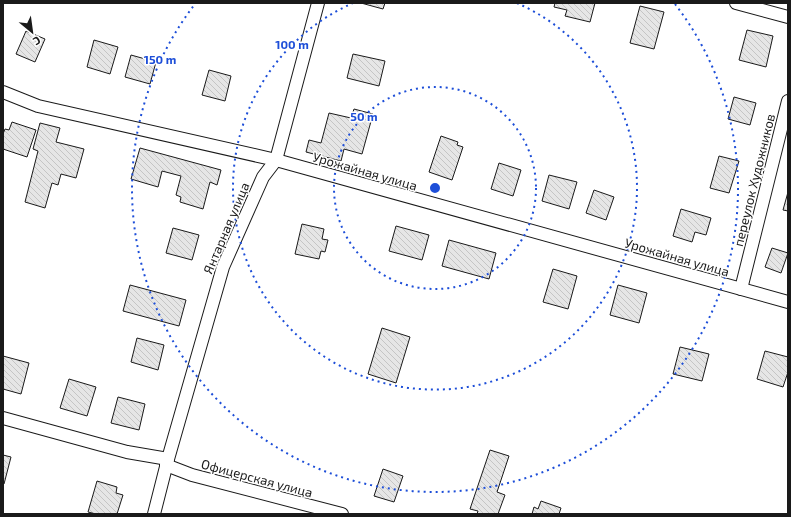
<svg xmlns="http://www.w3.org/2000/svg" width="791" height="517" viewBox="0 0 791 517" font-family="'Exo 2',sans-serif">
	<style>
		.building { fill: url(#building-back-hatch); stroke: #1a1a1a }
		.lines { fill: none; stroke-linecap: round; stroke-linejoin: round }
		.minor-casing { stroke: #1a1a1a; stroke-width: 14 }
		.minor { stroke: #fff; stroke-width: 12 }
		.ring { fill: none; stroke: #1d4ed8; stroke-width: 2; stroke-dasharray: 2 4 }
		.labels { text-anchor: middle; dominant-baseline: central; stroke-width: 3; stroke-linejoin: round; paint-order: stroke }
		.street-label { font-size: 13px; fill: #1a1a1a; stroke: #fff }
		.centre { fill: #1d4ed8; stroke: #fff; stroke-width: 2 }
		.ring-label { font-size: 12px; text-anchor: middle; font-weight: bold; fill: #1d4ed8; stroke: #fff; stroke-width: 3; stroke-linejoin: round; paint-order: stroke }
	</style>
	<defs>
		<pattern id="building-back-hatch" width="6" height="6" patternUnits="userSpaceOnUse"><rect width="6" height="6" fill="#e6e6e6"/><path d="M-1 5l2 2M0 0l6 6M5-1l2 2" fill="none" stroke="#c5c5c5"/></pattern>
	</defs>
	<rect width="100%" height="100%" fill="#fff"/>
	<g class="building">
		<polygon points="361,3 385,3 383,9"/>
		<polygon points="555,3 595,3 590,22 565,16 567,10 554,7"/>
		<polygon points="640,6 664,12 654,49 630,43"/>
		<polygon points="747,30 773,36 766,67 739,60"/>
		<polygon points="26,31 45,39 35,62 16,54"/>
		<polygon points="94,40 118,47 110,74 87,67"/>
		<polygon points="353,54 385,61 379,86 347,78"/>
		<polygon points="131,55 156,62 150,84 125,77"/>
		<polygon points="209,70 231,76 225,101 202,95"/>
		<polygon points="734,97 756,103 750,125 728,119"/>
		<polygon points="354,109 373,114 362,154 344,149 341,161 306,152 309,140 321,143 329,113 351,118"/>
		<polygon points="12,122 36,130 27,157 3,149 3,134 5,129 9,130"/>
		<polygon points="40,123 60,128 56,142 84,149 76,178 61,174 58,185 52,183 45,208 25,202 38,151 33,149"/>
		<polygon points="441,136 458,142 457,145 463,147 452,180 429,172"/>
		<polygon points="140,148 221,170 217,185 210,182 203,209 180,202 181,197 176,195 181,176 162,171 158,187 131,179"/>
		<polygon points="719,156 739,161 729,193 710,188"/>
		<polygon points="499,163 521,170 513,196 491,189"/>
		<polygon points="549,175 577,182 569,209 542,201"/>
		<polygon points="594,190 614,197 606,220 586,213"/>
		<polygon points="788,192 788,211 783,210"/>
		<polygon points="681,209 711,218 706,235 695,232 692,242 673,236"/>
		<polygon points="302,224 324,229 322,239 328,240 325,252 321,251 319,259 295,254"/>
		<polygon points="396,226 429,235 422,260 389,251"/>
		<polygon points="173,228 199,235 192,260 166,253"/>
		<polygon points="449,240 496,253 489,279 442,266"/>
		<polygon points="772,248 788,253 781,273 765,267"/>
		<polygon points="553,269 577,276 568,309 543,302"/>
		<polygon points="130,285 186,300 179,326 123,311"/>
		<polygon points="618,285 647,293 639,323 610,315"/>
		<polygon points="382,328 410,337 396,383 368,374"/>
		<polygon points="137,338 164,345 158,370 131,362"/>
		<polygon points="680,347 709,354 702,381 673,374"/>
		<polygon points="765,351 788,357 788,372 783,387 757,379"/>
		<polygon points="3,356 29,363 21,394 3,389"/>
		<polygon points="69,379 96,387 87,416 60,408"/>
		<polygon points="118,397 145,404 139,430 111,423"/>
		<polygon points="490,450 509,456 497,492 505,495 498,514 477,514 478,511 470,509"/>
		<polygon points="3,455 11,457 4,484 3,484"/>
		<polygon points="383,469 403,476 394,502 374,496"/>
		<polygon points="97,481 117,487 116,493 123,495 117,514 96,514 88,512"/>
		<polygon points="541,501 561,508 559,514 532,514 534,507 538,509"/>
	</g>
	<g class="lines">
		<g class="minor-casing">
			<g id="minor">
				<polyline points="736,3 788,17"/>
				<polyline points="3,92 38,106 276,160 788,302"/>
				<polyline points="741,289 788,101"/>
				<polyline points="3,418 127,452 168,459"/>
				<polyline points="166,465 192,475 342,514"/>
				<polyline points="154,514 168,459 223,267 263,177 276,160 318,3"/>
			</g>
		</g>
		<use href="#minor" class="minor"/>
	</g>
	<g class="ring">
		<circle cx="435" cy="188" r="101"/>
		<path d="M517 3A202 202 0 1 1 353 3"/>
		<path d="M675 4A303 303 0 1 1 195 4"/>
	</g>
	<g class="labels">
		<g class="street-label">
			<text transform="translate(365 171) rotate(16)">Урожайная улица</text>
			<text transform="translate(754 180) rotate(-76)">переулок Художников</text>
			<text transform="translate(226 228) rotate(-67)">Янтарная улица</text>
			<text transform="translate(677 257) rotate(16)">Урожайная улица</text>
			<text transform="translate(257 478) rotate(15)">Офицерская улица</text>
		</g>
	</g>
	<circle cx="435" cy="188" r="6" class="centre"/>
	<g class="ring-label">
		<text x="292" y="49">100 m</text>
		<text x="160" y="64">150 m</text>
		<text x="364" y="121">50 m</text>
	</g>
	<rect width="791" height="517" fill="none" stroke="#1a1a1a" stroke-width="8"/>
	<g transform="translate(32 32) rotate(151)" stroke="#ffffff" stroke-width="3" paint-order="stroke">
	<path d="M0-3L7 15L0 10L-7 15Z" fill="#1a1a1a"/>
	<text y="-6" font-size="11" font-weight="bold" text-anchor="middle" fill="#1a1a1a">С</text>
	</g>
</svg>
